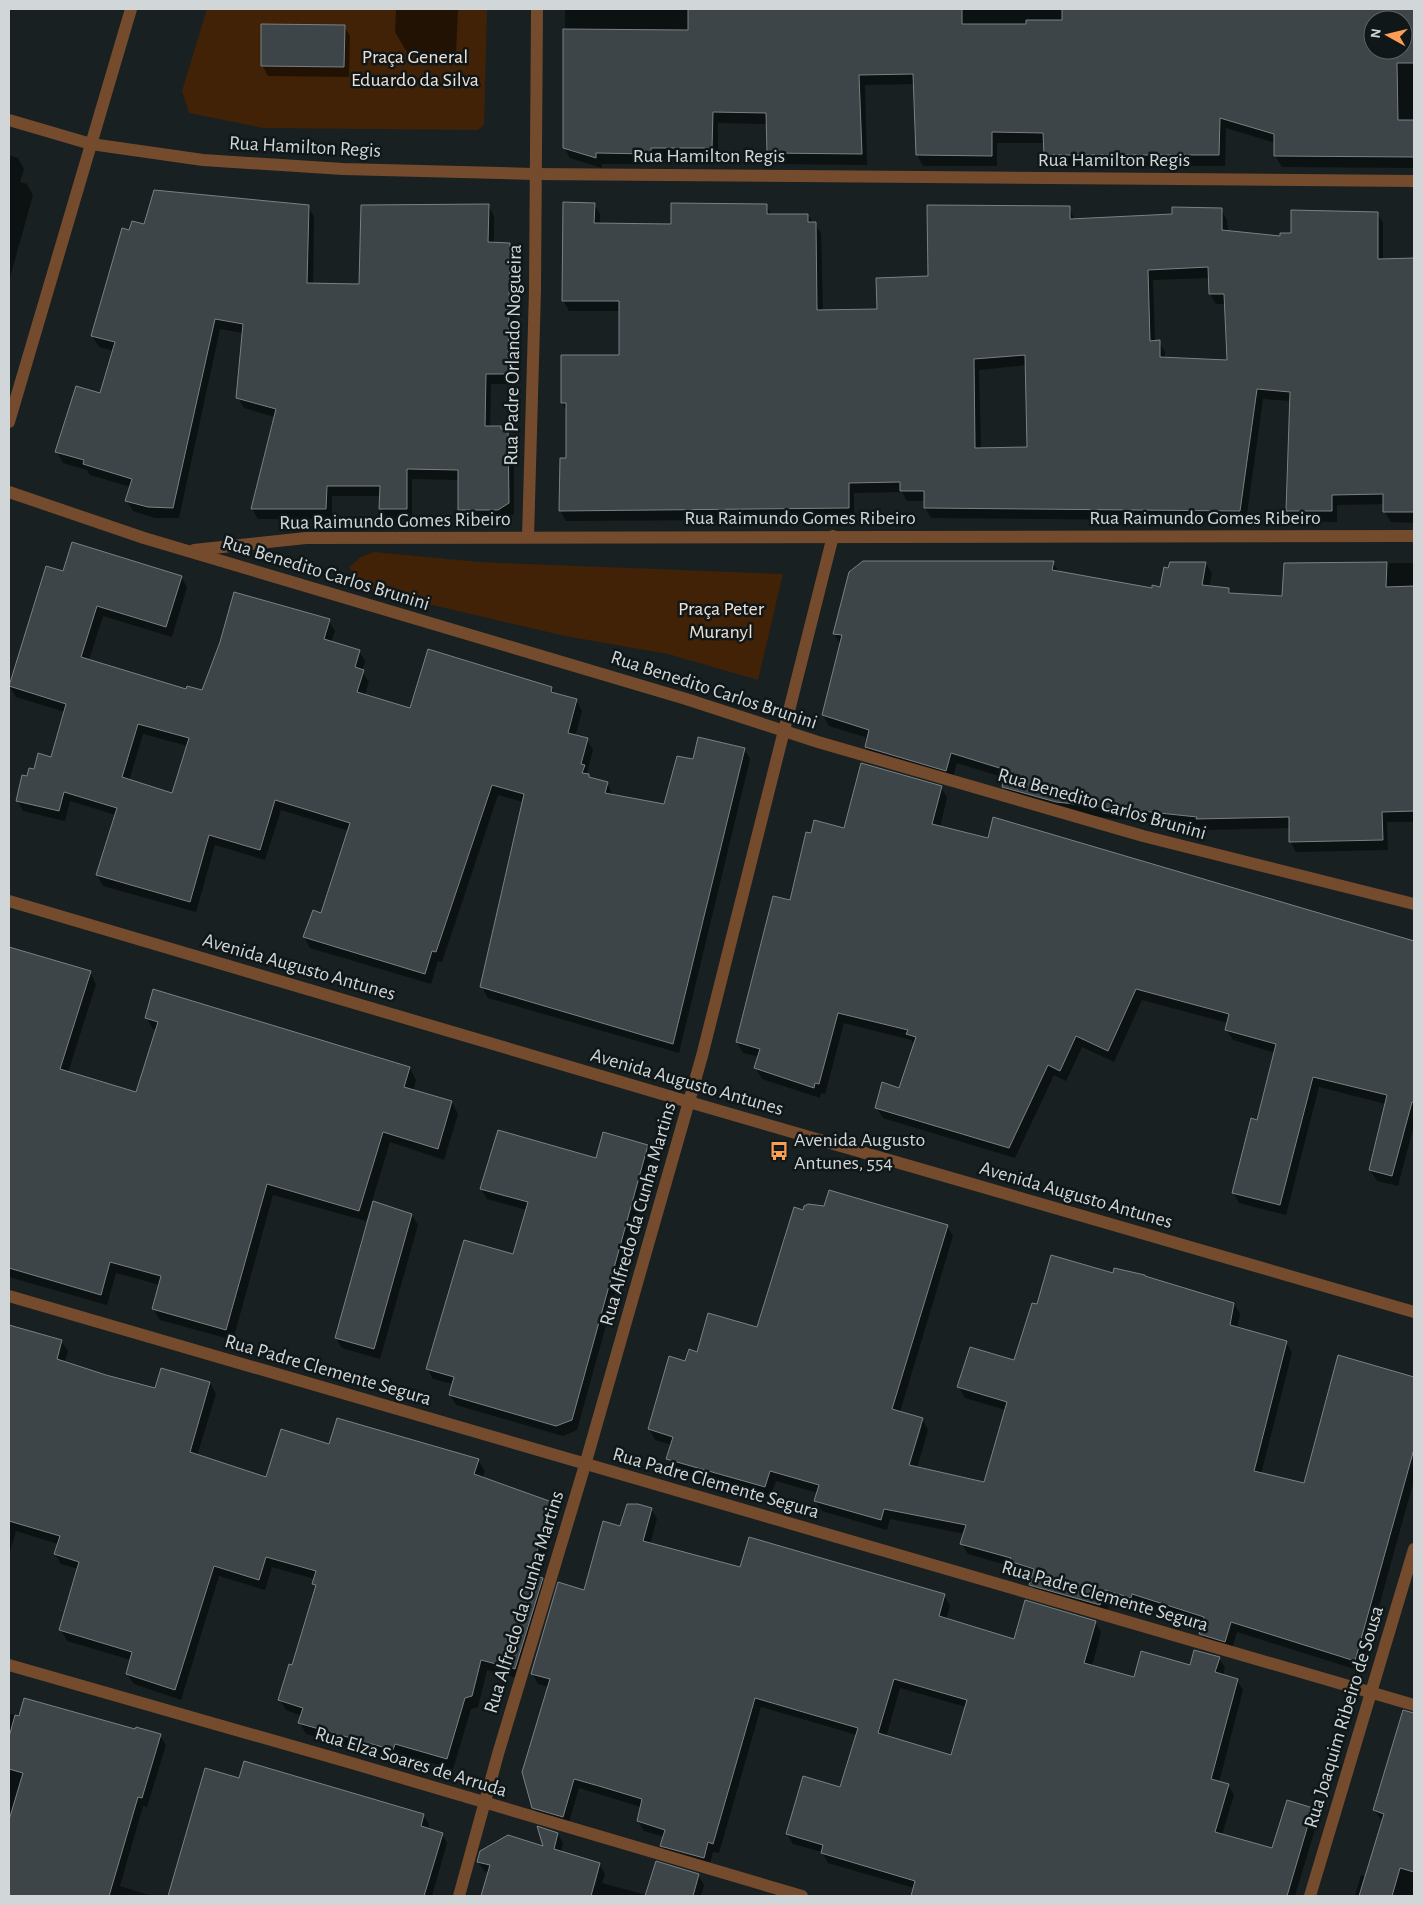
<svg xmlns="http://www.w3.org/2000/svg" width="1423" height="1905" viewBox="0 0 1423 1905" font-family="'Alegreya Sans',sans-serif">
	<style>
		.green { fill: #412207 }
		.shadow { fill: #0007; fill-rule: evenodd }
		.building { fill: #3d4548; stroke: #788185; fill-rule: evenodd }
		.lines { fill: none; stroke-linecap: round; stroke-linejoin: round }
		.minor { stroke: #744b2d; stroke-width: 12 }
		.labels { text-anchor: middle; dominant-baseline: central; stroke-width: 5; stroke-linejoin: round; paint-order: stroke }
		.park-label { font-size: 20px; fill: #f2e0d4; stroke: #0f1719 }
		.street-label { font-size: 20px; fill: #d1d6d8; stroke: #0f1719 }
		.poi-label { font-size: 20px; fill: #d1d6d8; stroke: #0f1719; text-anchor: start }
	</style>
	<rect width="100%" height="100%" fill="#182022"/>
	<g class="green">
		<polygon points="207,9 487,9 484,125 478,130 263,128 189,113 182,91"/>
		<path d="M374 552 479 562 783 574 758 680 668 654 565 636 394 596C374 589 360 586 349 567L361 557Z"/>
	</g>
	<g class="shadow">
		<polygon points="396,9 458,9 456,55 408,54 395,32"/>
		<path d="M565 9H1414V168L1282 167 1275 156V143L1226 128 1225 166H1051L1045 155V143H997V166H923L917 155 915 84 865 85 867 165 775 164 768 153 767 124 718 123V159H657L656 164H602V168L570 158 564 147ZM1373 20H1403V50H1373Z"/>
		<polygon points="344,26 350,36 349,77 268,76 262,65"/>
		<polygon points="9,155 18,158 24,169 20,182 27,184 33,195 9,281"/>
		<path d="M594 204 600 214V224L672 225 766 205 772 216 808 215 821 233 823 311H878L930 278 1069 208 1075 220 1173 215 1221 209 1227 220 1228 231 1281 238 1377 213 1383 223V260L1414 259V523L1391 522 1385 512 1384 504 1337 505V522L1293 521 1287 511 1291 401 1263 399 1246 521 931 518 925 507V501H907L902 492 854 493V519L566 521 560 510 568 459 567 412 562 403 620 356V311H569L563 300ZM1210 278V294L1216 304H1226L1228 362 1165 358V352L1159 342H1155L1153 280ZM1027 365 1028 448 981 449 979 370Z"/>
		<polygon points="488,205 494,216 494,244 509,244 515,255 514,384 491,384 490,427 500,427 503,431 507,431 514,441 514,514 504,520 465,520 459,509 459,480 412,479 412,519 387,519 381,508 381,496 332,496 332,519 258,519 252,509 275,417 244,408 238,397 243,333 220,329 179,518 155,518 133,511 127,501 131,487 90,475 87,470 63,463 57,452 101,395 114,351 99,347 92,336 130,232 145,226 308,206 314,217 313,285 360,285"/>
		<polygon points="1053,563 1059,572 1153,589 1161,588 1206,563 1212,574 1209,587 1229,589 1232,594 1284,597 1285,564 1414,563 1414,822 1387,822 1388,850 1296,852 1290,841 1290,828 1204,830 1203,828 1063,813 1009,797 1003,786 1005,778 957,763 952,781 872,758 866,747 868,738 829,726 823,715 841,645 834,634"/>
		<path d="M47 568 64 573 181 577 187 587 172 637 103 616 89 660 187 691 203 692 329 621 335 631 331 642 359 651 365 661 362 671 369 682 365 695 411 710 552 688 555 695 576 700 582 711 575 737 587 740 593 750 587 773 590 778 607 783 613 796 665 806 694 761 744 749 750 759 679 1053 488 998 482 987 523 802 498 795 442 962 438 961 431 984 310 948 304 937 322 914 349 831 281 810 265 860 215 845 196 912 103 886 97 875 116 815 70 801 65 821 23 811 17 800 28 778 52 758 65 712 16 697 10 687ZM143 734 188 746 173 794 129 781Z"/>
		<polygon points="941,787 947,798 940,827 989,839 994,818 1414,941 1414,1125 1398,1186 1377,1181 1370,1170 1386,1104 1319,1087 1286,1215 1239,1203 1233,1192 1258,1121 1275,1053 1233,1040 1226,1029 1228,1023 1142,1000 1114,1062 1082,1047 1066,1081 1054,1075 1015,1158 883,1118 876,1107 900,1090 915,1046 911,1040 844,1023 825,1094 821,1093 820,1098 762,1079 756,1068 759,1057 743,1053 737,1042 791,902 812,834 845,830"/>
		<polygon points="9,949 90,972 96,984 68,1073 137,1094 157,1030 153,1029 146,1017 410,1068 416,1080 413,1091 452,1102 458,1114 444,1160 390,1142 366,1221 273,1195 233,1340 160,1320 153,1308 160,1285 116,1273 107,1305 9,1277"/>
		<polygon points="647,1146 653,1156 577,1430 563,1436 456,1405 450,1395 453,1384 433,1379 428,1369 514,1255 527,1210 487,1199 481,1189"/>
		<path d="M804 1211 947 1226 953 1236 900 1412 922 1419 928 1430 917 1468 985 1483 1006 1410 965 1398 959 1387 1015 1361 1038 1306 1114 1274 1145 1278 1234 1304 1240 1314 1237 1329 1286 1342 1292 1353 1261 1474 1304 1485 1412 1377 1414 1381V1480L1361 1671 1237 1632 1231 1652 1207 1645 1201 1634 1203 1624 1138 1604 1137 1608 1110 1600 1106 1615 1037 1595 1031 1584 1033 1577 1016 1572 1013 1567 968 1554 962 1544 965 1534 890 1519 887 1530 822 1511 815 1500 818 1493 776 1481 770 1497 674 1469 668 1459 672 1445 655 1440 649 1429 686 1363 698 1353 758 1329ZM919 1426H922L908 1471 906 1470Z"/>
		<polygon points="412,1215 418,1225 380,1359 342,1348 336,1338"/>
		<path d="M9 1326 61 1341 68 1351 64 1363 156 1390 210 1383 216 1394 197 1456 267 1479 330 1446 478 1460 485 1471 482 1479 552 1503 558 1514 538 1578 542 1579 548 1590 521 1679 487 1670 478 1707 471 1709 453 1769 400 1754 399 1760 306 1734 300 1723 302 1716 286 1710 280 1700 293 1667 316 1588 314 1584 315 1579 272 1567 265 1590 219 1576 181 1700 134 1684 127 1674 131 1660 67 1641 61 1630 78 1569 61 1564 55 1554 58 1544 16 1531 9 1555ZM549 1509H552L530 1581 527 1580Z"/>
		<path d="M651 1509 657 1519 650 1544 741 1569 944 1595 950 1606 946 1620 1015 1640 1095 1622 1101 1632 1092 1666 1135 1678 1219 1658 1225 1668 1223 1676 1237 1680 1243 1690 1219 1782 1228 1785 1234 1795 1222 1835 1273 1850 1312 1809 1318 1819 1295 1896H912L914 1888 828 1863 822 1852 793 1844 787 1834 841 1788 857 1735 761 1707 719 1853 713 1852 709 1868 668 1856 662 1846 664 1837 644 1831 638 1821 641 1807 579 1788 568 1826 539 1818 533 1807 549 1687 538 1684 532 1673 584 1591 621 1528ZM649 1515H651L642 1547H640ZM900 1688 966 1707 952 1756 886 1737Z"/>
		<polygon points="9,1714 160,1736 166,1745 147,1807 143,1806 120,1886 152,1896 9,1896"/>
		<polygon points="1394,1744 1414,1749 1414,1896 1355,1896 1361,1875 1366,1877 1383,1822 1374,1810"/>
		<polygon points="206,1770 240,1780 423,1815 429,1824 428,1830 442,1834 447,1843 432,1896 274,1896 298,1815 256,1803 228,1896 169,1896"/>
		<path d="M558 1834 563 1843 561 1852 599 1864 605 1874 602 1883 646 1895 698 1875 704 1885 701 1896H482L488 1872 484 1871 478 1862 545 1848ZM597 1870H599L595 1886 592 1885Z"/>
	</g>
	<g class="building">
		<path d="M688 9H962V24H1026V20H1062V9H1414V63H1397L1398 120H1414V157L1274 156V134L1220 118 1219 155H1044L1043 133 992 132V156L916 155 913 74 859 75 862 154 767 153 766 113 713 112 712 148H651V154L596 153V158L563 148V29L688 30ZM1373 20H1403V50H1373Z"/>
		<polygon points="261,24 345,25 344,67 261,66"/>
		<polygon points="154,190 309,205 307,283 359,284 361,205 489,204 488,242 510,243 508,374 486,374 485,426 501,426 501,429 508,429 509,503 498,510 458,510 458,470 407,469 407,509 379,509 380,486 327,486 326,509 251,509 276,409 236,398 243,324 215,319 173,508 148,507 125,501 132,479 83,464 84,460 55,452 76,386 100,393 115,342 91,336 122,228 129,230 132,221 144,224"/>
		<path d="M563 202 595 203 594 223 671 224V203L767 204V214H808V222H816L817 310 877 309 876 278 928 276 927 205 1070 206V219L1172 214V207L1222 208V230L1280 236V233H1291V210L1378 212V259L1414 258V512H1383V494L1332 495V511H1286L1290 392 1257 389 1240 511 924 508V491H900V482L849 483V508L559 511 560 458H566V403H561V355H619V301H562ZM1208 267 1209 294H1224L1227 360 1160 357V340L1150 341 1148 270ZM1025 355 1027 447 975 448 974 359Z"/>
		<path d="M72 542 182 576 166 627 97 606 81 657 186 689 187 686 202 690 220 642 234 592 330 619 324 639 360 650 355 667 364 670 357 692 410 708 428 649 552 687 551 692 577 699 568 733 588 738 581 764 585 765 582 773 589 774V777L608 782 605 793 664 804 677 756 693 759 698 737 745 748 673 1044 480 987 524 794 492 785 436 952 432 951 425 974 303 937 313 910 321 913 350 823 275 800 260 850 209 835 190 902 96 875 117 808 64 792 59 811 16 801 22 775 27 776 29 768 34 769 38 753 51 757 66 704 9 686 46 566 63 571ZM138 724 189 738 172 793 122 777Z"/>
		<polygon points="863,561 1054,561 1052,570 1152,588 1152,585 1160,587 1164,567 1168,568 1170,562 1206,562 1202,585 1229,588 1229,593 1282,596 1284,563 1387,562 1386,587 1414,586 1414,811 1382,812 1383,840 1289,842 1289,817 1196,819 1197,817 1056,802 1002,787 1006,770 951,753 946,771 865,747 869,730 822,715 842,635 833,634 849,572"/>
		<polygon points="861,763 942,786 932,824 988,838 993,817 1414,941 1414,1103 1412,1102 1392,1176 1369,1170 1387,1095 1313,1077 1280,1205 1232,1193 1251,1118 1257,1120 1276,1044 1225,1030 1229,1014 1136,989 1108,1051 1076,1036 1060,1071 1048,1065 1009,1148 875,1108 882,1082 899,1088 916,1037 906,1034 908,1030 838,1013 819,1084 815,1083 814,1088 754,1068 760,1049 736,1042 773,896 790,900 806,832 811,833 814,820 844,828"/>
		<polygon points="9,947 91,971 60,1069 136,1092 158,1022 145,1018 153,989 410,1067 404,1087 452,1101 438,1149 383,1132 359,1211 267,1184 226,1330 152,1309 161,1276 110,1262 101,1295 9,1268"/>
		<polygon points="498,1130 596,1158 603,1132 648,1145 572,1420 556,1426 449,1395 454,1377 426,1369 464,1240 513,1254 528,1202 480,1189"/>
		<polygon points="829,1190 948,1225 892,1409 923,1418 909,1465 984,1482 1007,1402 957,1387 970,1347 1014,1360 1032,1303 1037,1304 1051,1255 1113,1273 1114,1268 1145,1275 1145,1276 1234,1303 1230,1325 1287,1341 1254,1471 1304,1483 1338,1355 1414,1377 1414,1449 1355,1661 1231,1622 1225,1642 1199,1634 1204,1617 1132,1594 1131,1598 1105,1590 1100,1605 1029,1585 1034,1569 1009,1561 1011,1558 960,1544 966,1525 884,1509 881,1520 814,1501 819,1485 770,1471 765,1487 666,1459 673,1437 648,1429 669,1356 685,1361 689,1349 697,1352 708,1313 757,1327 794,1207 803,1210 804,1206 808,1204 824,1206"/>
		<polygon points="373,1201 412,1214 374,1349 335,1338"/>
		<polygon points="9,1325 62,1340 57,1359 106,1375 155,1388 161,1368 210,1382 190,1452 266,1477 281,1429 329,1444 337,1418 479,1459 474,1474 552,1502 530,1574 543,1578 515,1669 481,1660 472,1696 465,1698 447,1759 395,1744 393,1750 298,1723 303,1708 278,1700 289,1664 292,1665 316,1585 312,1584 316,1571 266,1557 259,1580 214,1566 175,1690 126,1674 132,1652 59,1630 79,1562 54,1554 60,1536 9,1521"/>
		<path d="M627 1504H638L652 1508 643 1541 740 1567 749 1537 945 1594 939 1616 1014 1639 1025 1600 1096 1621 1084 1663 1134 1677 1141 1651 1190 1665 1194 1650 1220 1657 1215 1672 1238 1679 1211 1779 1229 1784 1215 1832 1272 1848 1287 1800 1313 1808 1287 1896H911L915 1881 821 1853 823 1845 786 1834 803 1776 840 1787 858 1728 755 1698 713 1844 708 1842 704 1858 660 1846 665 1830 637 1821 642 1799 599 1786 574 1779 563 1817 532 1808 522 1772 550 1679 531 1674 558 1582 584 1590 603 1521 620 1526ZM894 1679 967 1700 951 1755 878 1733Z"/>
		<polygon points="24,1698 135,1729 136,1727 161,1734 142,1798 138,1797 109,1896 9,1896 9,1820 23,1773 9,1769 9,1737 15,1715 19,1716"/>
		<polygon points="1403,1710 1414,1713 1414,1872 1400,1868 1392,1896 1359,1896 1384,1814 1373,1810"/>
		<polygon points="244,1761 424,1814 421,1826 443,1833 424,1896 168,1896 205,1768 239,1778"/>
		<polygon points="537,1826 558,1833 554,1849 600,1863 591,1896 481,1896 490,1865 477,1862 480,1851 508,1835 543,1846"/>
		<polygon points="656,1861 699,1874 693,1896 645,1896"/>
	</g>
	<g class="lines">
		<g class="minor">
			<polyline points="9,120 91,144 203,160 343,169 534,174 1414,181"/>
			<polyline points="9,422 131,9"/>
			<polyline points="9,492 144,538 686,699 818,742 1143,836 1414,904"/>
			<polyline points="528,537 535,290 537,9"/>
			<polyline points="194,550 306,538 1414,536"/>
			<polyline points="9,901 689,1102 1414,1312"/>
			<polyline points="9,1296 1414,1705"/>
			<polyline points="9,1665 355,1764 802,1896"/>
			<polyline points="459,1896 498,1754 585,1465 702,1056 833,536"/>
			<polyline points="1310,1896 1414,1549"/>
		</g>
	</g>
	<defs>
		<g id="bus-bare" transform="scale(1.5)"><path d="M-5-6H5V4H4V6H2V4H-2V6H-4V4H-5ZM-3.5-4V0h7V-4ZM-3.5 1.2v1.5H-2V1.2ZM2 1.2v1.5H3.5V1.2Z" fill="#fc9d53" stroke="#0f1719" stroke-width="2.5" paint-order="stroke"/></g>
	</defs>
	<g fill-rule="evenodd">
		<use href="#bus-bare" x="779" y="1151"/>
	</g>
	<g class="labels">
		<g class="park-label">
			<text x="415" y="57">Praça General<tspan x="415" dy="23">Eduardo da Silva</tspan></text>
			<text x="721" y="609">Praça Peter<tspan x="721" dy="23">Muranyl</tspan></text>
		</g>
		<g class="street-label">
			<text transform="translate(305 147) rotate(3)">Rua Hamilton Regis</text>
			<text x="709" y="156">Rua Hamilton Regis</text>
			<text x="1114" y="160">Rua Hamilton Regis</text>
			<text transform="translate(513 355) rotate(-89)">Rua Padre Orlando Nogueira</text>
			<text x="800" y="518">Rua Raimundo Gomes Ribeiro</text>
			<text x="1205" y="518">Rua Raimundo Gomes Ribeiro</text>
			<text transform="translate(395 521) rotate(-1)">Rua Raimundo Gomes Ribeiro</text>
			<text transform="translate(326 573) rotate(17)">Rua Benedito Carlos Brunini</text>
			<text transform="translate(714 690) rotate(18)">Rua Benedito Carlos Brunini</text>
			<text transform="translate(1102 804) rotate(16)">Rua Benedito Carlos Brunini</text>
			<text transform="translate(299 967) rotate(16)">Avenida Augusto Antunes</text>
			<text transform="translate(687 1082) rotate(16)">Avenida Augusto Antunes</text>
			<text transform="translate(1076 1195) rotate(16)">Avenida Augusto Antunes</text>
			<text transform="translate(638 1214) rotate(-74)">Rua Alfredo da Cunha Martins</text>
			<text transform="translate(328 1370) rotate(16)">Rua Padre Clemente Segura</text>
			<text transform="translate(716 1483) rotate(16)">Rua Padre Clemente Segura</text>
			<text transform="translate(1105 1596) rotate(16)">Rua Padre Clemente Segura</text>
			<text transform="translate(524 1602) rotate(-73)">Rua Alfredo da Cunha Martins</text>
			<text transform="translate(1344 1717) rotate(-73)">Rua Joaquim Ribeiro de Sousa</text>
			<text transform="translate(411 1762) rotate(17)">Rua Elza Soares de Arruda</text>
		</g>
		<g class="poi-label">
			<text x="794" y="1140">Avenida Augusto<tspan x="794" dy="23">Antunes, 554</tspan></text>
		</g>
	</g>
	<rect width="1423" height="1905" fill="none" stroke="#d1d6d8" stroke-width="20"/>
	<g transform="translate(1388 35) rotate(278)"><circle r="24" fill="#0f1719" stroke="#5d6365"/>
	<path d="M0-4L9 19L0 12L-9 19Z" fill="#fc9d53"/>
	<text y="-8" font-size="14" font-weight="bold" text-anchor="middle" fill="#d1d6d8">N</text>
	</g>
</svg>
